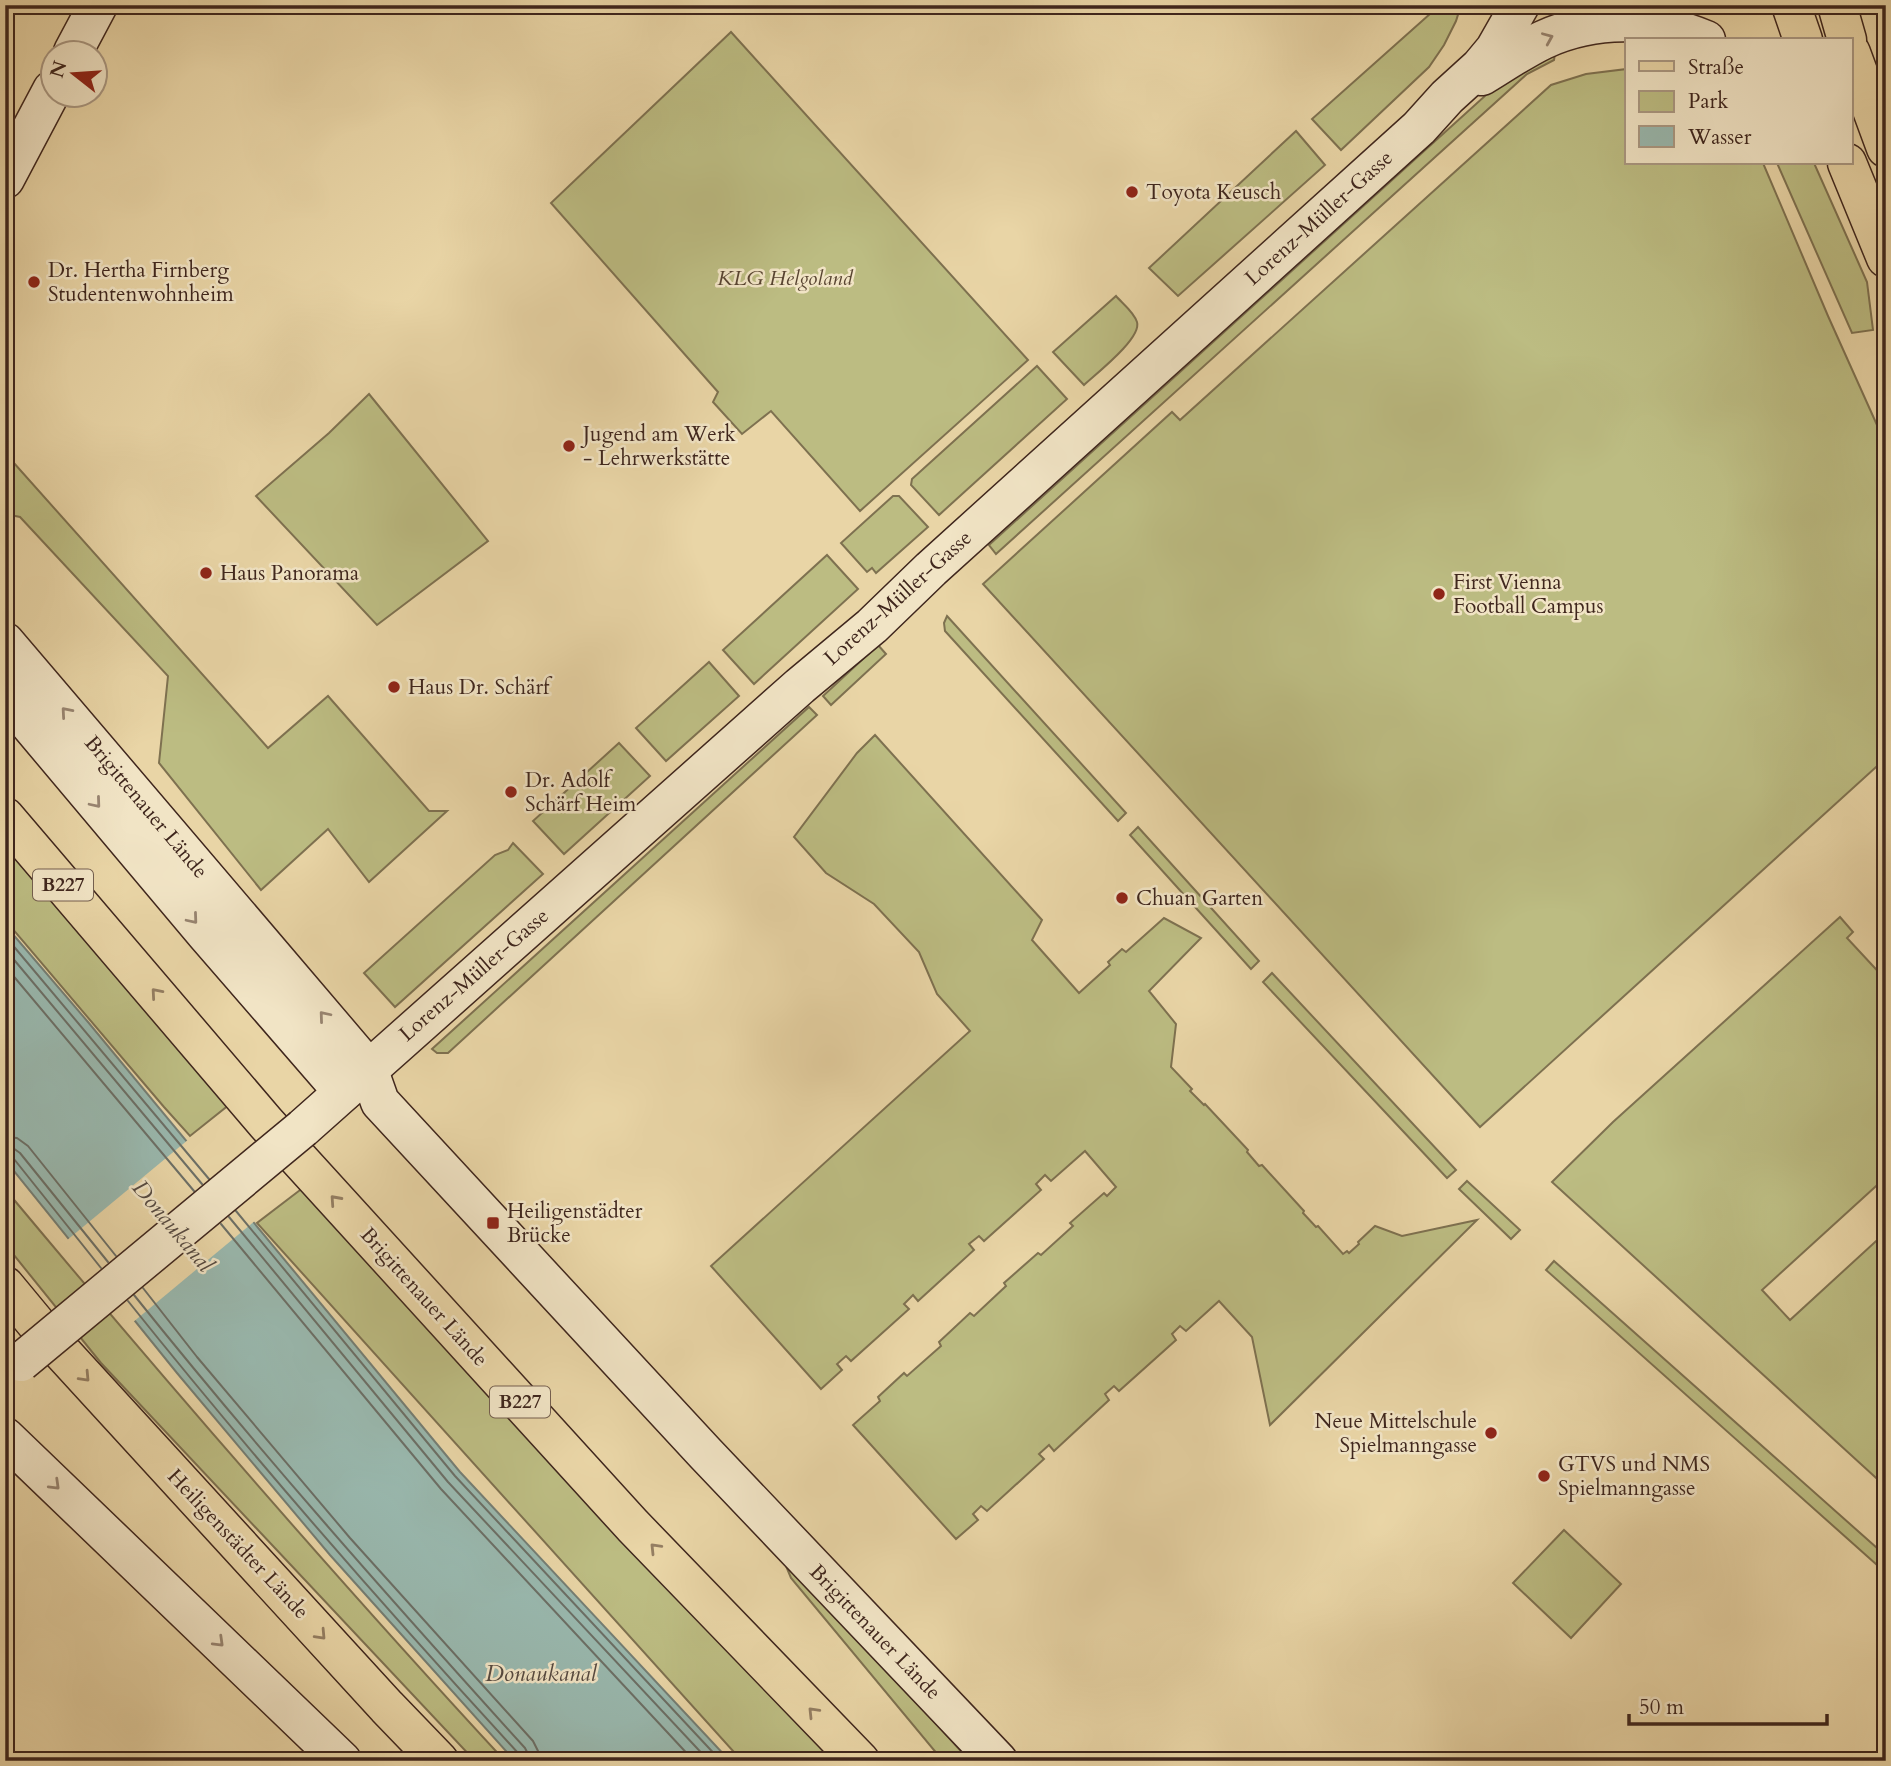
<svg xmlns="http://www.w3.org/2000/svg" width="1891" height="1766" viewBox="0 0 1891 1766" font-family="Cardo,serif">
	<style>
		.green { fill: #bcbc82; stroke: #7e7150; stroke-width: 2 }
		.water { fill: #99b8ae; stroke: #757e74; stroke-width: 2 }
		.pier { fill: #e9d5a6 }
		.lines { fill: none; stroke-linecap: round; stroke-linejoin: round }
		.shore { stroke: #6c6f66; stroke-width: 2 }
		.secondary-casing { stroke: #3f261d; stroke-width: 41 }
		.primary-casing { stroke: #3f261d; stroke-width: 41 }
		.highway-casing { stroke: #3f261d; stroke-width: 41 }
		.secondary { stroke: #f1e4c5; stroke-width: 38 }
		.primary { stroke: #e9d5a6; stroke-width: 38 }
		.highway { stroke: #e9d5a6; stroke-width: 38 }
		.secondary-bridge-casing { stroke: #3f261d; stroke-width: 41; stroke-linecap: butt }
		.secondary-bridge { stroke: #f1e4c5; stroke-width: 38 }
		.oneway { stroke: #988571 }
		.oneway2 { stroke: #947e62 }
		.poi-dot { fill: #8f2418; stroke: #f1e4c5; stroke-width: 2.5 }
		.labels { text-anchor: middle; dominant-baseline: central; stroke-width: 5; stroke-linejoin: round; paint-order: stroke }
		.shield { fill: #f1e4c5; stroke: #745f4f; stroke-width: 2 }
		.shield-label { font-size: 19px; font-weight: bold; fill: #3f261d }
		.poi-label { font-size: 21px; fill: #3f261d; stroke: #f1e4c5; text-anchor: start }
		.street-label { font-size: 21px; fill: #3f261d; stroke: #f1e4c5 }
		.park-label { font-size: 21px; font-style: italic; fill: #584431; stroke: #f1e4c5 }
		.water-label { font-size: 23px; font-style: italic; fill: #564a41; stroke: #f1e4c5 }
	</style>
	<rect width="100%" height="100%" fill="#e9d5a6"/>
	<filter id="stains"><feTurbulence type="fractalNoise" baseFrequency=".00286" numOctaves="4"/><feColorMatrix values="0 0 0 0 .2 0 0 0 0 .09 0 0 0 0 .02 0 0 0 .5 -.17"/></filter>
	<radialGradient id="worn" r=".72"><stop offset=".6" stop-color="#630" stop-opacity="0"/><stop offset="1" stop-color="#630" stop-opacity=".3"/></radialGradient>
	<g class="green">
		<polygon points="1440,5 1461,5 1456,21 1444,45 1429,67 1341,150 1312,119"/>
		<polygon points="731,32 1028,360 860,511 771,411 742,434 713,402 718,392 551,203"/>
		<polygon points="1555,54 1554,60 1527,74 996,554 989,545 1497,85"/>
		<polygon points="1627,69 1627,163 1763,163 1828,316 1886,445 1886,758 1480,1127 983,584 1172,412 1180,420 1551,85 1586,74"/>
		<polygon points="1296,131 1325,165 1178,296 1149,268"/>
		<polygon points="1777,163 1814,163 1867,282 1873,330 1852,333"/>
		<path d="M1116 296C1122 303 1134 312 1137 322 1142 338 1097 373 1084 385L1053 352Z"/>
		<polygon points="1037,366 1067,399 939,515 911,485 912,479"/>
		<polygon points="369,394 488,541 377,625 256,496 329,433"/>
		<polygon points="5,453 268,748 328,696 429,811 447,811 369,882 328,829 261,890 159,763 168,676 20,517 5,514"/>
		<polygon points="893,496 899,496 928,527 876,573 872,568 867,572 841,543"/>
		<polygon points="827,555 858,589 754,684 723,650"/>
		<polygon points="947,616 1126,813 1118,821 945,631 944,623"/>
		<polygon points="878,645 886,654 831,705 823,696"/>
		<polygon points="709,662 739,696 666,761 636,728"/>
		<polygon points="809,707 817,715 448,1053 437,1053 432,1049"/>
		<polygon points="875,735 1042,920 1032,940 1079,993 1110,965 1108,962 1122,949 1126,952 1164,918 1201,938 1149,991 1176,1024 1171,1067 1192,1089 1190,1091 1204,1105 1205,1104 1248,1150 1247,1152 1259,1166 1262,1165 1304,1211 1303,1213 1316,1227 1318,1226 1343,1254 1347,1251 1349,1253 1359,1244 1358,1242 1375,1226 1402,1236 1477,1220 1270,1425 1252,1337 1219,1301 1186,1331 1180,1326 1172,1334 1176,1340 1119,1391 1114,1386 1105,1394 1109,1400 1054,1451 1049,1445 1039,1454 1044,1459 987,1511 981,1506 973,1514 978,1520 956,1539 853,1425 880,1401 878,1397 904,1373 907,1376 941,1346 939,1342 970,1313 974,1316 1006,1286 1004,1283 1038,1253 1041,1255 1073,1226 1070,1223 1104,1193 1107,1196 1116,1187 1085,1151 1051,1181 1045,1175 1036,1184 1041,1190 984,1241 979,1236 969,1244 974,1250 918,1301 913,1295 904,1304 909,1309 851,1361 846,1356 837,1364 842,1370 821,1389 711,1266 970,1031 937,994 919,952 874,904 826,873 794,837 857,753"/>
		<polygon points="619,743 650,776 564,854 533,821"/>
		<polygon points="1138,827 1259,961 1251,969 1130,835"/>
		<polygon points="5,839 230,1104 190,1136 164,1107 5,920"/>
		<polygon points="513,843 543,874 395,1007 364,973 495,855 508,850"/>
		<polygon points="1840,917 1853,932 1847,938 1886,980 1886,1177 1762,1290 1790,1320 1886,1232 1886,1487 1552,1182 1613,1122"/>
		<polygon points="1272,973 1456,1170 1447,1178 1263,982"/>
		<polygon points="1467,1181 1520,1230 1511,1239 1459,1189"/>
		<polygon points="304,1187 843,1761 742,1761 257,1223"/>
		<path d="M5 1189C167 1383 333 1575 505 1761H475L101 1363 5 1244Z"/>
		<polygon points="1554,1261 1886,1556 1886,1573 1546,1270"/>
		<polygon points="1564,1530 1621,1584 1571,1638 1513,1583"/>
		<polygon points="791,1564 970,1761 943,1761 791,1578 786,1566"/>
	</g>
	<polygon class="water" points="5,925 88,1022 460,1472 730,1761 515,1761 330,1555 177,1373 5,1160"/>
	<polygon class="pier" points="189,1139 256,1220 132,1323 66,1241"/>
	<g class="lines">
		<g class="shore">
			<polyline points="5,936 209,1179"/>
			<polyline points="5,949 202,1184"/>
			<polyline points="5,966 194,1191"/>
			<polyline points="5,1137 17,1138 28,1146 116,1256"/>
			<polyline points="5,1147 13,1148 20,1153 108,1262"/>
			<polyline points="5,1156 14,1159 101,1268"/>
			<polyline points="236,1211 455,1476 721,1761"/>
			<polyline points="229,1217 448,1482 709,1761"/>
			<polyline points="221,1224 441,1489 694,1761"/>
			<polyline points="143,1288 197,1357 350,1538 533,1741 538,1751 539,1761"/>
			<path d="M134 1295C259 1451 391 1600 525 1748L528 1754V1761"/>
			<path d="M128 1301C252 1456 383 1606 518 1753L520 1761"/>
		</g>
		<g class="secondary-casing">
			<g id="secondary">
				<polyline points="73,52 98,5"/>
				<path d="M1482 76C1502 64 1522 50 1543 40 1596 16 1653 17 1706 40"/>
				<polyline points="5,179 52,90"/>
				<polyline points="5,642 368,1068 380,1102 705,1453 998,1761"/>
				<polyline points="5,695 206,934 343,1092"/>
				<polyline points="303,1128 800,686 872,626 931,569 1419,128 1447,97 1480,67 1495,49 1520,5"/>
				<polyline points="5,1437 342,1761"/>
			</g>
		</g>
		<g class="primary-casing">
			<g id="primary">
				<polyline points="1791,5 1803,40"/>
				<polyline points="1837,5 1847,40"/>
				<polyline points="1851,53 1886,148"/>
				<polyline points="1847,163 1886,258"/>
			</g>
		</g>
		<g class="highway-casing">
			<g id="highway">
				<polyline points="5,817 266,1123 633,1526 860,1761"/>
				<polyline points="5,1286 39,1327 387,1707 439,1761"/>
			</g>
		</g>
		<use href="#secondary" class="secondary"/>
		<use href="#primary" class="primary"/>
		<use href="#highway" class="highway"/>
		<g class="secondary-bridge-casing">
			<polyline id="secondary-bridge" points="21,1362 303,1128"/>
		</g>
		<use href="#secondary-bridge" class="secondary-bridge"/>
	</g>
	<defs><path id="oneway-chevron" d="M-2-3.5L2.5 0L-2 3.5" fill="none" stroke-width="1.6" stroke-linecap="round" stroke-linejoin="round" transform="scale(1.75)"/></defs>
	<g class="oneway">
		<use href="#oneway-chevron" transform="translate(1548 38) rotate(-23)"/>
		<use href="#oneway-chevron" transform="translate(66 712) rotate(-131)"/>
		<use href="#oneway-chevron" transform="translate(96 803) rotate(50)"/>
		<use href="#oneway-chevron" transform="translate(193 919) rotate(50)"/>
		<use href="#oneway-chevron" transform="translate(324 1016) rotate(-130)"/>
		<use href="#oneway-chevron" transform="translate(55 1485) rotate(44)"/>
		<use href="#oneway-chevron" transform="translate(219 1642) rotate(44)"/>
	</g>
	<g class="oneway2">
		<use href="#oneway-chevron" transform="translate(156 993) rotate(-131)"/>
		<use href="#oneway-chevron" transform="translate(335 1200) rotate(-132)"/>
		<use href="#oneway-chevron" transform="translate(85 1377) rotate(47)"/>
		<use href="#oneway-chevron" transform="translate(655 1548) rotate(-134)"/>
		<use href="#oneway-chevron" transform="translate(321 1635) rotate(47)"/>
		<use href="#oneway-chevron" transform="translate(813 1712) rotate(-134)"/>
	</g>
	<g class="poi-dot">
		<circle cx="1132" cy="192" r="7"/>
		<circle cx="34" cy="282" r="7"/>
		<circle cx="569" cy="446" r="7"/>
		<circle cx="206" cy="573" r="7"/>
		<circle cx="1439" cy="594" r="7"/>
		<circle cx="394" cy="687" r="7"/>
		<circle cx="511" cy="792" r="7"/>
		<circle cx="1122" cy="898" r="7"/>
		<rect x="486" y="1216" width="14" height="14" rx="3.5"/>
		<circle cx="1491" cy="1433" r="7"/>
		<circle cx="1544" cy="1476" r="7"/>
	</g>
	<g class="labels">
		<g class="shield">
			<rect x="33" y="869.5" width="60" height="31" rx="5"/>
			<rect x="490" y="1386.5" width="60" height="31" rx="5"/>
		</g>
		<g class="shield-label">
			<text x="63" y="885">B227</text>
			<text x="520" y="1402">B227</text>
		</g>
		<g class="poi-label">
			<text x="1146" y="192">Toyota Keusch</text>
			<text x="48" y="270">Dr. Hertha Firnberg<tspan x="48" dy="24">Studentenwohnheim</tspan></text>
			<text x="583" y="434">Jugend am Werk<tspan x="583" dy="24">- Lehrwerkstätte</tspan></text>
			<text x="220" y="573">Haus Panorama</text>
			<text x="1453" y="582">First Vienna<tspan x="1453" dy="24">Football Campus</tspan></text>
			<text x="408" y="687">Haus Dr. Schärf</text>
			<text x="525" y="780">Dr. Adolf<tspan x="525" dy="24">Schärf Heim</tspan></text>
			<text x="1136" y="898">Chuan Garten</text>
			<text x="507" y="1211">Heiligenstädter<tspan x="507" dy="24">Brücke</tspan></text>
			<text x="1477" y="1421" text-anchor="end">Neue Mittelschule<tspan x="1477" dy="24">Spielmanngasse</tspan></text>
			<text x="1558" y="1464">GTVS und NMS<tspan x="1558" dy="24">Spielmanngasse</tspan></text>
		</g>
		<g class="street-label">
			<text transform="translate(1319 218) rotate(-42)">Lorenz-Müller-Gasse</text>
			<text transform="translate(898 598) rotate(-42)">Lorenz-Müller-Gasse</text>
			<text transform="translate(146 807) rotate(50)">Brigittenauer Lände</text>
			<text transform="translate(474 975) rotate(-41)">Lorenz-Müller-Gasse</text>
			<text transform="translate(424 1297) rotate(48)">Brigittenauer Lände</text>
			<text transform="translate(238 1544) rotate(47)">Heiligenstädter Lände</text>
			<text transform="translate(875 1632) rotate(46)">Brigittenauer Lände</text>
		</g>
		<g class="park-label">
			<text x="785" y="278">KLG Helgoland</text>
		</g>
		<g class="water-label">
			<text transform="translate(173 1226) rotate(50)">Donaukanal</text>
			<text x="541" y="1673">Donaukanal</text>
		</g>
	</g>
	<rect width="1891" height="1766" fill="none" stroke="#e9d5a6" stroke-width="28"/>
	<rect x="7" y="7" width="1877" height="1752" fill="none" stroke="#3f261d" stroke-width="3.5"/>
	<rect x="14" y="14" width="1863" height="1738" fill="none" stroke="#3f261d" stroke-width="2"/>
	<rect x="1625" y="38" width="228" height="126" fill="#f1e4c5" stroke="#aa9882" stroke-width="2"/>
	<rect x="1639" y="61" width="35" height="10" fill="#e9d5a6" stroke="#aa9882" stroke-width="2"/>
	<text x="1688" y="74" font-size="21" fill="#3f261d">Straße</text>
	<rect x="1639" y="91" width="35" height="21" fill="#bcbc82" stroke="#aa9882" stroke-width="2"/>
	<text x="1688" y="108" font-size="21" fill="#3f261d">Park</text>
	<rect x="1639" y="126" width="35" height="21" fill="#99b8ae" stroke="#aa9882" stroke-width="2"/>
	<text x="1688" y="144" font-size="21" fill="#3f261d">Wasser</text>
	<g transform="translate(74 74) rotate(287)"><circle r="33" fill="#f1e4c5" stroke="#aa9882" stroke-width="2"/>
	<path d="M0-5L12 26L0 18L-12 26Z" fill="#8f2418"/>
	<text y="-10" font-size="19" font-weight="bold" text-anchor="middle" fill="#3f261d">N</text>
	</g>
	<path d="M1629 1714v10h198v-10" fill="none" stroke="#3f261d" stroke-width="3.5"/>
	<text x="1639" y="1714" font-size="21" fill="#3f261d" stroke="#f1e4c5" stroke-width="5" paint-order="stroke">50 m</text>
	<rect width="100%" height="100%" filter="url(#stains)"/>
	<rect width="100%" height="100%" fill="url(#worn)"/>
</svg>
